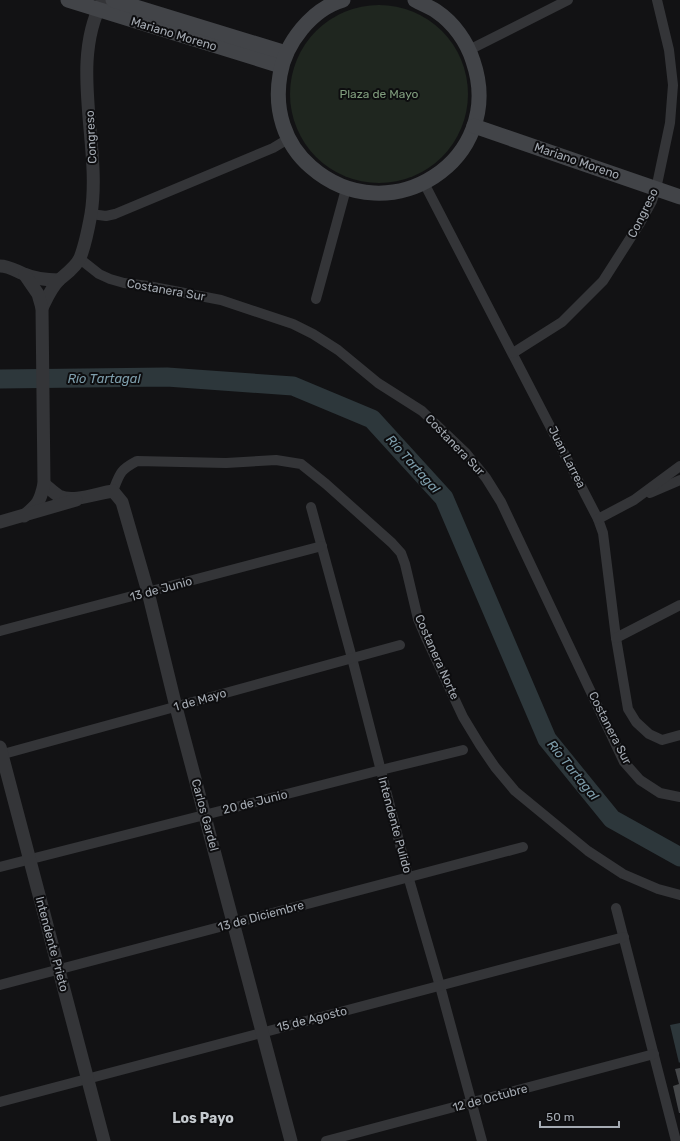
<svg xmlns="http://www.w3.org/2000/svg" width="680" height="1141" viewBox="0 0 680 1141" font-family="Rubik,sans-serif">
	<style>
		.green { fill: #1f261f }
		.water { fill: #2d373b }
		.lines { fill: none; stroke-linecap: round; stroke-linejoin: round }
		.river { stroke: #2d373b; stroke-width: 19 }
		.building { fill: #444649; filter: url(#shadow) }
		.minor { stroke: #343538; stroke-width: 10 }
		.tertiary { stroke: #343538; stroke-width: 13 }
		.secondary { stroke: #424448; stroke-width: 15 }
		.labels { text-anchor: middle; dominant-baseline: central; stroke-width: 4; stroke-linejoin: round; paint-order: stroke }
		.street-label { font-size: 12px; fill: #a5abb3; stroke: #0d0d0f }
		.park-label { font-size: 12px; fill: #809d7d; stroke: #0d0d0f }
		.water-label { font-size: 13px; font-style: italic; fill: #7e9eac; stroke: #0d0d0f }
		.quarter-label { font-size: 14px; font-weight: bold; fill: #c5cacf; stroke: #0d0d0f }
	</style>
	<defs>
		<filter id="shadow"><feDropShadow dx="3.5" dy="3.5" stdDeviation="0" flood-color="#0009"/></filter>
	</defs>
	<rect width="100%" height="100%" fill="#121214"/>
	<circle class="green" cx="379" cy="94" r="89"/>
	<polygon class="water" points="680,1023 680,1062 679,1063 670,1025"/>
	<g class="lines">
		<polyline class="river" points="0,379 167,377 293,386 372,419 444,498 547,739 612,819 680,857"/>
	</g>
	<polygon class="building" points="680,1068 680,1113 679,1113 673,1086 679,1084 675,1069"/>
	<g class="lines">
		<g class="minor">
			<polyline points="469,50 568,0"/>
			<polyline points="424,183 598,519 603,533 616,638 628,709 636,722 649,734 662,740 680,735"/>
			<polyline points="91,214 106,216 115,214 273,148 288,139"/>
			<polyline points="80,259 99,274 110,279 124,283 148,286 221,300 293,324 313,334 338,350 378,383 422,411 465,452 486,478 501,502 624,762 640,780 660,793 680,797"/>
			<polyline points="316,299 346,189"/>
			<polyline points="513,353 562,322 603,281 640,223 652,201 656,189 670,123 673,85 669,50 657,0"/>
			<path d="M113 491C120 473 120 470 137 461L226 463 276 460 301 464 326 484 392 543 401 553 405 564 418 619 427 640 463 717 480 745 495 767 515 791 588 851 623 874 658 889 680 895"/>
			<polyline points="650,493 680,480"/>
			<polyline points="311,507 352,658 408,876 440,986 482,1141"/>
			<polyline points="598,519 634,500 680,466"/>
			<polyline points="0,631 322,546"/>
			<polyline points="616,638 680,605"/>
			<polyline points="0,755 400,645"/>
			<polyline points="0,867 381,770 463,750"/>
			<polyline points="616,908 676,1141"/>
			<polyline points="0,985 523,847"/>
			<polyline points="0,1102 624,937"/>
			<polyline points="326,1141 654,1054"/>
		</g>
		<g class="tertiary">
			<path d="M0 266C9 266 16 271 24 274 35 279 47 280 59 280"/>
			<path d="M42 308C47 298 51 288 59 280 66 274 76 267 80 258 84 248 89 225 91 214 102 146 68 63 103 0"/>
			<path d="M44 484C49 488 54 493 59 496 73 503 98 493 113 491L122 502 148 592 176 707 291 1141"/>
			<path d="M24 516C38 504 40 502 44 484L42 308 38 294 25 275"/>
			<polyline points="0,522 76,500"/>
			<polyline points="0,747 104,1141"/>
		</g>
		<g class="secondary">
			<polyline points="68,0 281,66"/>
			<polyline points="113,0 286,53"/>
			<path d="M343 0C312 9 285 43 280 75 274 109 284 144 311 167 389 235 507 160 473 61 467 42 454 23 436 11 430 7 422 4 415 0"/>
			<polyline points="474,126 680,197"/>
		</g>
	</g>
	<g class="labels">
		<g class="street-label">
			<text transform="translate(174 34) rotate(17)">Mariano Moreno</text>
			<text transform="translate(91 137) rotate(-93)">Congreso</text>
			<text transform="translate(577 161) rotate(19)">Mariano Moreno</text>
			<text transform="translate(643 213) rotate(-64)">Congreso</text>
			<text transform="translate(166 290) rotate(10)">Costanera Sur</text>
			<text transform="translate(455 445) rotate(46)">Costanera Sur</text>
			<text transform="translate(567 457) rotate(63)">Juan Larrea</text>
			<text transform="translate(161 589) rotate(-15)">13 de Junio</text>
			<text transform="translate(437 657) rotate(66)">Costanera Norte</text>
			<text transform="translate(200 700) rotate(-16)">1 de Mayo</text>
			<text transform="translate(610 728) rotate(63)">Costanera Sur</text>
			<text transform="translate(255 802) rotate(-14)">20 de Junio</text>
			<text transform="translate(205 815) rotate(75)">Carlos Gardel</text>
			<text transform="translate(395 825) rotate(75)">Intendente Pulido</text>
			<text transform="translate(261 916) rotate(-15)">13 de Diciembre</text>
			<text transform="translate(52 944) rotate(75)">Intendente Prieto</text>
			<text transform="translate(312 1019) rotate(-14)">15 de Agosto</text>
			<text transform="translate(490 1098) rotate(-15)">12 de Octubre</text>
		</g>
		<g class="park-label">
			<text x="379" y="94">Plaza de Mayo</text>
		</g>
		<g class="water-label">
			<text x="104" y="378">Río Tartagal</text>
			<text transform="translate(413 464) rotate(48)">Río Tartagal</text>
			<text transform="translate(573 770) rotate(51)">Río Tartagal</text>
		</g>
		<g class="quarter-label">
			<text x="203" y="1118">Los Payo</text>
		</g>
	</g>
	<path d="M540 1121v6h79v-6" fill="none" stroke="#a5abb3" stroke-width="2"/>
	<text x="546" y="1121" font-size="12" fill="#a5abb3" stroke="#0d0d0f" stroke-width="3" paint-order="stroke">50 m</text>
</svg>
